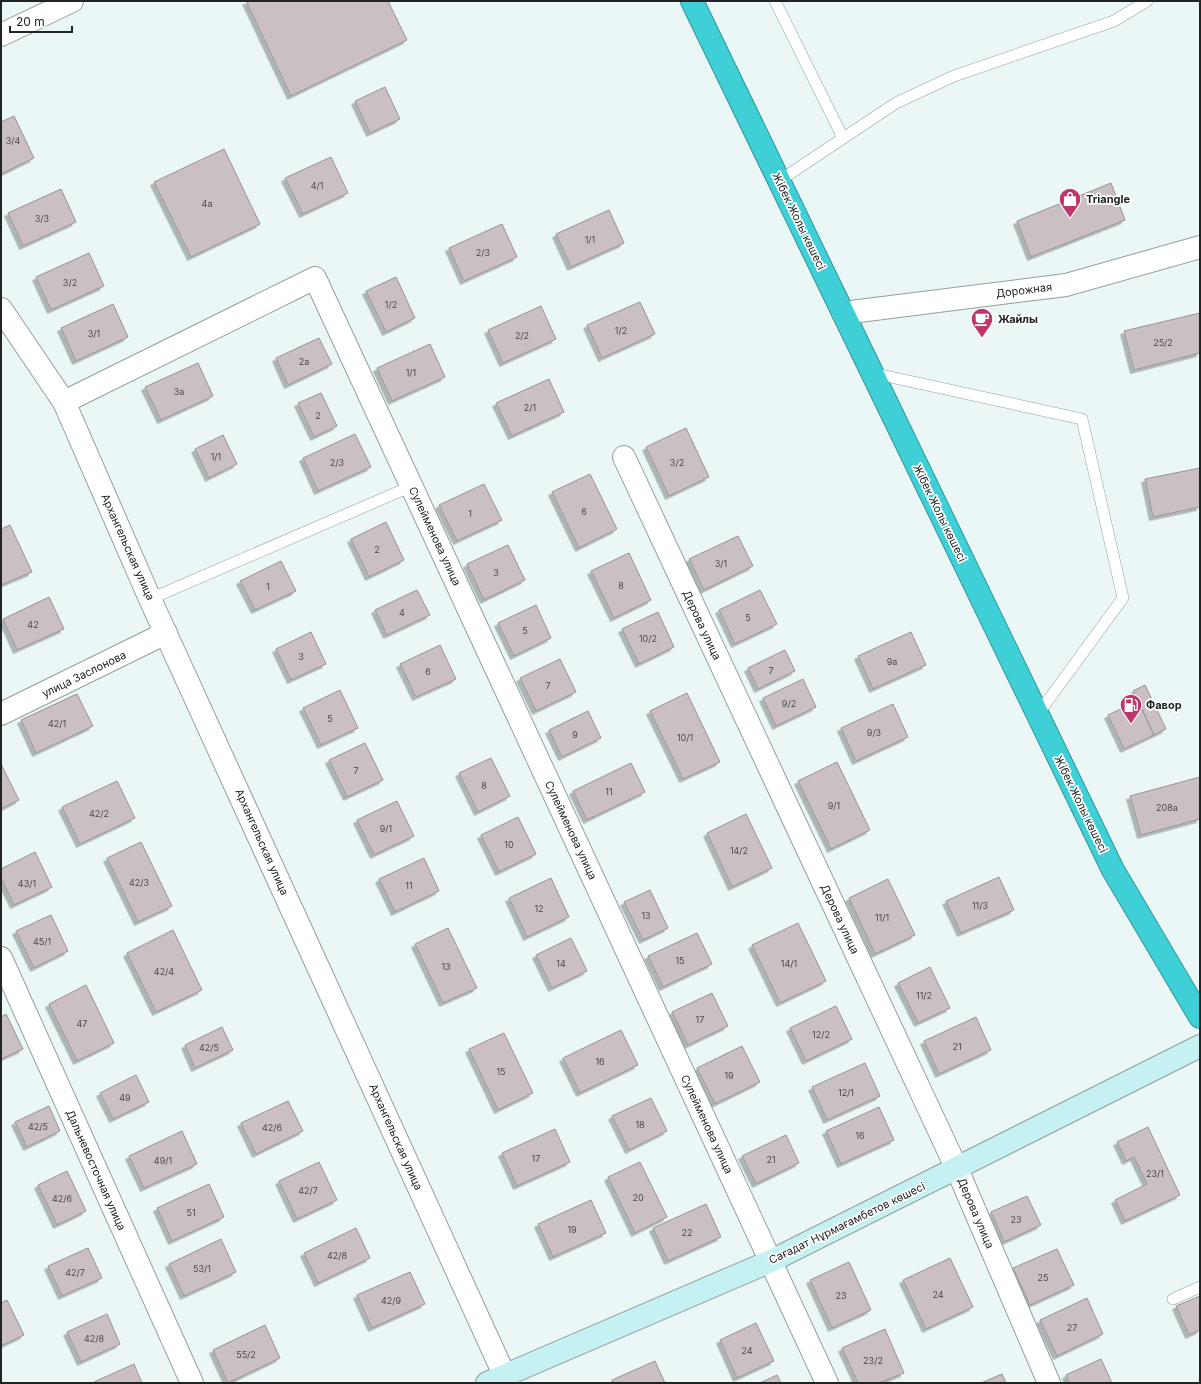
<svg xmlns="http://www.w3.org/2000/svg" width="1201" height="1384" viewBox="0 0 1201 1384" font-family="Inter,sans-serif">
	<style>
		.building { fill: #cabfc2; stroke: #9a9193; filter: url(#shadow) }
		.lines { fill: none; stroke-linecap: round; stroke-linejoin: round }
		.lane-casing { stroke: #949e9e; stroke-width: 12 }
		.street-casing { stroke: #949e9e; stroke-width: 24 }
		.secondary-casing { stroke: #949e9e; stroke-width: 24 }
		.highway-casing { stroke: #349498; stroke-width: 24 }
		.lane { stroke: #fff; stroke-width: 11 }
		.street { stroke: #fff; stroke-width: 22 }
		.secondary { stroke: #c5f1f3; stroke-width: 22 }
		.highway { stroke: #3ed0d6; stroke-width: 22 }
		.labels { text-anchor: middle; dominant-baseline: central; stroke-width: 3.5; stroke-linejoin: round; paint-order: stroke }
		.number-label { font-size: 9px; fill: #4a4b4c }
		.poi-label { font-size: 11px; font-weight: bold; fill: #202424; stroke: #fff; text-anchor: start }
		.street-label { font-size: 11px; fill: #202424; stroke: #fff }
	</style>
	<defs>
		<filter id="shadow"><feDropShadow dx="-3.5" dy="3.5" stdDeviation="0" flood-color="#0004"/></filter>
	</defs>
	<rect width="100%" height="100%" fill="#ebf7f7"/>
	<g class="building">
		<polygon points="246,1 388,1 407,40 291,96"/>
		<polygon points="385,87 400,119 370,133 355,101"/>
		<polygon points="14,116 34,158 1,174 1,122"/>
		<polygon points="224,149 260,224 191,257 154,182"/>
		<polygon points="331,157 348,193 303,214 285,178"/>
		<polygon points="1111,183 1125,220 1031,257 1017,221"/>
		<polygon points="61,189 76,222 23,246 8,213"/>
		<polygon points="609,210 624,243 571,267 556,234"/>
		<polygon points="502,224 517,257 464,281 449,248"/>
		<polygon points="89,253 104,286 51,310 36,277"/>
		<polygon points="396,277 415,318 386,332 366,291"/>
		<polygon points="640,302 655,334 602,358 587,325"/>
		<polygon points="113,304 128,337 76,361 61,328"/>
		<polygon points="541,306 556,339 503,363 488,330"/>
		<polygon points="1200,313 1200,353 1134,370 1124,331"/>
		<polygon points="319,338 332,364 288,385 276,358"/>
		<polygon points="430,344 445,377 392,401 377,368"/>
		<polygon points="198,363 213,396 161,420 145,387"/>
		<polygon points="549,379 564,412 512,436 496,403"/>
		<polygon points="321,393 337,426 314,437 298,403"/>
		<polygon points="686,428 709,477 669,496 646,447"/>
		<polygon points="355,434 371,467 318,491 303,458"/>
		<polygon points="223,435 237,464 209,478 195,449"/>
		<polygon points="1200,468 1200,507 1153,517 1145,479"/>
		<polygon points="590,474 617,529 579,548 552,492"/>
		<polygon points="484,484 502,520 457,541 439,505"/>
		<polygon points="386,522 404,560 369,577 351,539"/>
		<polygon points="10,525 32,572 1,585 1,529"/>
		<polygon points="738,536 753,566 704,590 689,559"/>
		<polygon points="508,545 525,580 484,600 467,564"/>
		<polygon points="629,553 651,600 614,618 591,571"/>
		<polygon points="281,561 296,591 255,610 240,581"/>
		<polygon points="417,590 430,615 387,635 375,610"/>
		<polygon points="760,590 777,624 735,644 719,610"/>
		<polygon points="49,597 64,629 17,650 3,619"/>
		<polygon points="536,605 551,638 514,656 498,623"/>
		<polygon points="658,612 674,647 639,664 622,629"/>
		<polygon points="311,632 326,664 291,680 276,649"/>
		<polygon points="911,632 926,665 873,689 858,656"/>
		<polygon points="440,645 456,679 416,697 400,664"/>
		<polygon points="785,650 795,671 758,689 748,668"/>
		<polygon points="560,659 576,692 536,711 520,678"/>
		<polygon points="803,679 816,707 776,726 763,698"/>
		<polygon points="1145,685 1166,729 1154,735 1133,691"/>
		<polygon points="340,690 358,728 321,745 303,708"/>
		<polygon points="687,693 720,762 683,779 650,711"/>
		<polygon points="77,694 93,726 36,753 21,720"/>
		<polygon points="1138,701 1154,735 1124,749 1108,715"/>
		<polygon points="893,704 908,737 856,761 841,728"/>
		<polygon points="588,711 601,738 562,757 549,730"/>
		<polygon points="365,743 383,780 347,797 329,760"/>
		<polygon points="491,758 510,796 478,812 459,773"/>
		<polygon points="837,762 870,830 831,849 798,781"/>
		<polygon points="631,763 645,792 587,820 573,791"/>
		<polygon points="1,764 19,800 1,809"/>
		<polygon points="1200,777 1200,819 1141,835 1130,796"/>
		<polygon points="117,781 135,818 80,844 62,807"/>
		<polygon points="397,801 414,836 374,855 357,820"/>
		<polygon points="746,814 772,868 732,887 707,833"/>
		<polygon points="518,817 536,854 499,872 481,835"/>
		<polygon points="141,842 172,906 138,922 107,858"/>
		<polygon points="35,852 52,887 14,905 1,878 1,869"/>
		<polygon points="424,858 439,891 395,912 379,879"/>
		<polygon points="999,877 1014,910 961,933 946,901"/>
		<polygon points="551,878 569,917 527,937 509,898"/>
		<polygon points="888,879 915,935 875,954 849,898"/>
		<polygon points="650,890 668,928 643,940 624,902"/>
		<polygon points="51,915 68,951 34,968 16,931"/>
		<polygon points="798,923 826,981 780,1003 752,945"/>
		<polygon points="448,928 477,988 443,1003 415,944"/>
		<polygon points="173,930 202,990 156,1012 127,953"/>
		<polygon points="697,933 712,964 663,987 648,956"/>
		<polygon points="571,938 587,971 552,988 536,955"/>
		<polygon points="930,967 950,1008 918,1023 898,983"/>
		<polygon points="86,985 114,1043 77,1061 49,1004"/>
		<polygon points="712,993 728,1026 688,1045 672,1012"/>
		<polygon points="836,1006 852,1039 806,1061 790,1028"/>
		<polygon points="6,1014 23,1049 1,1059 1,1017"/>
		<polygon points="976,1017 991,1050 939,1074 924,1041"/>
		<polygon points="222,1027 233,1050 195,1068 185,1045"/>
		<polygon points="621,1030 638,1065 580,1093 563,1058"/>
		<polygon points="504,1033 533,1093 498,1110 469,1049"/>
		<polygon points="742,1046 760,1082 715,1104 697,1068"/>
		<polygon points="865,1063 880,1096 827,1120 812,1087"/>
		<polygon points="136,1075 149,1102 113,1119 100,1093"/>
		<polygon points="651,1098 667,1131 629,1150 612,1116"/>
		<polygon points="288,1101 303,1131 256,1154 241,1123"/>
		<polygon points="49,1106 60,1131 27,1147 15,1122"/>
		<polygon points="879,1107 894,1140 841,1164 826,1131"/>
		<polygon points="1148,1127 1180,1195 1125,1221 1115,1200 1147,1184 1134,1157 1126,1161 1117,1142"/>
		<polygon points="555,1129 570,1162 517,1186 502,1153"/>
		<polygon points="182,1131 197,1164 144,1188 129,1156"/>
		<polygon points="786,1135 799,1163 756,1184 742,1156"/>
		<polygon points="319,1162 337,1200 297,1219 279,1181"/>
		<polygon points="640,1162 667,1217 635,1233 608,1177"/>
		<polygon points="67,1171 86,1211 57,1225 38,1185"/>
		<polygon points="209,1184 224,1217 172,1241 157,1208"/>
		<polygon points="1027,1196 1041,1225 1004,1242 991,1212"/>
		<polygon points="591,1200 606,1233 553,1257 538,1224"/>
		<polygon points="706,1204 721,1237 668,1261 653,1228"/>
		<polygon points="356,1228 370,1258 318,1283 304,1253"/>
		<polygon points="221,1239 236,1272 184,1296 169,1264"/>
		<polygon points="88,1248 102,1278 62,1296 48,1266"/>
		<polygon points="1057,1249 1074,1285 1030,1305 1013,1268"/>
		<polygon points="950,1258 973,1307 926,1329 903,1280"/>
		<polygon points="849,1262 871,1310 832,1328 810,1280"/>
		<polygon points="410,1272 425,1304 372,1328 357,1295"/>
		<polygon points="1200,1296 1200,1330 1189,1335 1176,1306"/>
		<polygon points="1087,1298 1103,1334 1057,1356 1040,1320"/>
		<polygon points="7,1300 24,1335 1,1346 1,1303"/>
		<polygon points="107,1314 120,1344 81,1362 67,1332"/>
		<polygon points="756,1323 774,1361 737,1378 720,1340"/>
		<polygon points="265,1325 280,1358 228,1383 213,1350"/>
		<polygon points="885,1329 904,1373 879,1383 858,1383 842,1348"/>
		<polygon points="1101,1359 1112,1383 1069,1383 1066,1375"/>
		<polygon points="655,1361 665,1383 613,1383 612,1380"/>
		<polygon points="134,1364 142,1383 95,1383 94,1382"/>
		<polygon points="1002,1374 1006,1383 981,1383"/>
		<polygon points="777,1375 781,1383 760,1383"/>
	</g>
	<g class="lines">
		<g class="lane-casing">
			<g id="lane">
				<polyline points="775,1 843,138"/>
				<polyline points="779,181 896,103 954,76 1114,21 1147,1"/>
				<polyline points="872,373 1082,419 1123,598 1038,714"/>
				<polyline points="150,599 412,486"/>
				<polyline points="1173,1299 1200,1287"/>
			</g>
		</g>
		<g class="street-casing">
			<g id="street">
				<polyline points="1,35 72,1"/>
				<polyline points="1,309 64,402 150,599 508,1383"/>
				<polyline points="843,313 1066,285 1200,247"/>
				<polyline points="64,402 315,278 827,1383"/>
				<polyline points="624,457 957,1169 1049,1383"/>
				<polyline points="1,714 166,633"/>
				<polyline points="1,958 192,1383"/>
			</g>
		</g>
		<g class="secondary-casing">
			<polyline id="secondary" points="487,1383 771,1261 1200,1046"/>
		</g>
		<g class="highway-casing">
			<polyline id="highway" points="692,1 1113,870 1200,1017"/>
		</g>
		<use href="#lane" class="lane"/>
		<use href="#street" class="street"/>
		<use href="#secondary" class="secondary"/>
		<use href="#highway" class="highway"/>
	</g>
	<defs>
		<g id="shop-pin" transform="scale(1.15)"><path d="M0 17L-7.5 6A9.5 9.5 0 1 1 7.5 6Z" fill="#c0356c" stroke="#fff"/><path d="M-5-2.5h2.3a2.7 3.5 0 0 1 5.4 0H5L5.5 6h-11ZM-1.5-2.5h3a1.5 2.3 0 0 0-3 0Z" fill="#fff"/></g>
		<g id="cafe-pin" transform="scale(1.15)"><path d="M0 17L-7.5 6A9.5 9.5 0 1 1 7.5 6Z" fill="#c0356c" stroke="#fff"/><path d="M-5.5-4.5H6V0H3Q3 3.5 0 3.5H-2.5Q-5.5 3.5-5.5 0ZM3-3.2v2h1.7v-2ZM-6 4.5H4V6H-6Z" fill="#fff"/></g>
		<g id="fuel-pin" transform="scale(1.15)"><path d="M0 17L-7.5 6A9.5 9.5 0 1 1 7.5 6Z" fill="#c0356c" stroke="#fff"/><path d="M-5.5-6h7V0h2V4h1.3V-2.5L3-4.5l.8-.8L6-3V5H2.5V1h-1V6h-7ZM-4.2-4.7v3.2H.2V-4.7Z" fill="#fff"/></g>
	</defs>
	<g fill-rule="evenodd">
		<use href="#shop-pin" x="1070" y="199"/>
		<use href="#cafe-pin" x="982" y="319"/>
		<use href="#fuel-pin" x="1131" y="705"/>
	</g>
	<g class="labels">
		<g class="number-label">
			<text x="13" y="140">3/4</text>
			<text x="317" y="185">4/1</text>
			<text x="207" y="203">4а</text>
			<text x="42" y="218">3/3</text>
			<text x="590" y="239">1/1</text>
			<text x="483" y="252">2/3</text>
			<text x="70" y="282">3/2</text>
			<text x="391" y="304">1/2</text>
			<text x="621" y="330">1/2</text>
			<text x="94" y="333">3/1</text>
			<text x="522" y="335">2/2</text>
			<text x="1163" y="342">25/2</text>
			<text x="304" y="361">2а</text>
			<text x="411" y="372">1/1</text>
			<text x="179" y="391">3а</text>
			<text x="530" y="407">2/1</text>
			<text x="318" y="415">2</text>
			<text x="216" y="456">1/1</text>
			<text x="337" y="462">2/3</text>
			<text x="677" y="462">3/2</text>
			<text x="584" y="511">6</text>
			<text x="470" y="513">1</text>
			<text x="377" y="549">2</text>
			<text x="721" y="563">3/1</text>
			<text x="496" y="572">3</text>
			<text x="621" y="585">8</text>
			<text x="268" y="586">1</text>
			<text x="402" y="612">4</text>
			<text x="748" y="617">5</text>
			<text x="33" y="624">42</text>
			<text x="525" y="630">5</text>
			<text x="648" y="638">10/2</text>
			<text x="301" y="656">3</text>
			<text x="892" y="661">9а</text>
			<text x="771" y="670">7</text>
			<text x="428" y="671">6</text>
			<text x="548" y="685">7</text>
			<text x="789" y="703">9/2</text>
			<text x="330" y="718">5</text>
			<text x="57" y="723">42/1</text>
			<text x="874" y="732">9/3</text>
			<text x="575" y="734">9</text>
			<text x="685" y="737">10/1</text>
			<text x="356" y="770">7</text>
			<text x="484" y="785">8</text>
			<text x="609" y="791">11</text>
			<text x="834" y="805">9/1</text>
			<text x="1167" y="807">208а</text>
			<text x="99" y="813">42/2</text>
			<text x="386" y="828">9/1</text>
			<text x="509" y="844">10</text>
			<text x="739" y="850">14/2</text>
			<text x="139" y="882">42/3</text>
			<text x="27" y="883">43/1</text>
			<text x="409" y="885">11</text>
			<text x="980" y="905">11/3</text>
			<text x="539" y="908">12</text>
			<text x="646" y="915">13</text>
			<text x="882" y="917">11/1</text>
			<text x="42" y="941">45/1</text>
			<text x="680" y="960">15</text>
			<text x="561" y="963">14</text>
			<text x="789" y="963">14/1</text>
			<text x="446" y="966">13</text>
			<text x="164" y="971">42/4</text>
			<text x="924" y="995">11/2</text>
			<text x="700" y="1019">17</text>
			<text x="82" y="1023">47</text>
			<text x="821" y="1034">12/2</text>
			<text x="957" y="1046">21</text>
			<text x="209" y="1047">42/5</text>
			<text x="600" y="1061">16</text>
			<text x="501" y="1071">15</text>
			<text x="729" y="1075">19</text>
			<text x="846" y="1092">12/1</text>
			<text x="125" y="1097">49</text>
			<text x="640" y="1124">18</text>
			<text x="38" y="1126">42/5</text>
			<text x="272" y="1127">42/6</text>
			<text x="860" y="1135">16</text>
			<text x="536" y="1158">17</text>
			<text x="771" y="1159">21</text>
			<text x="163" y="1160">49/1</text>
			<text x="1155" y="1173">23/1</text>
			<text x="308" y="1190">42/7</text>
			<text x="638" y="1197">20</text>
			<text x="62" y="1198">42/6</text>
			<text x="191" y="1212">51</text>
			<text x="1016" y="1219">23</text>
			<text x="572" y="1229">19</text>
			<text x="687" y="1232">22</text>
			<text x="337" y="1255">42/8</text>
			<text x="202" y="1268">53/1</text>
			<text x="75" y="1272">42/7</text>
			<text x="1043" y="1277">25</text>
			<text x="938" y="1294">24</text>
			<text x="841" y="1295">23</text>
			<text x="391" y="1300">42/9</text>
			<text x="1072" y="1327">27</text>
			<text x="94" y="1338">42/8</text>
			<text x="747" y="1350">24</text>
			<text x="246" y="1354">55/2</text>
			<text x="873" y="1360">23/2</text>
		</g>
		<g class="poi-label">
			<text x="1086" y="199">Triangle</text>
			<text x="998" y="319">Жайлы</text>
			<text x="1146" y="705">Фавор</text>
		</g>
		<g class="street-label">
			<text transform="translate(799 221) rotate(64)">Жібек Жолы көшесі</text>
			<text transform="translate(1024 290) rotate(-7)">Дорожная</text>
			<text transform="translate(940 513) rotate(64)">Жібек Жолы көшесі</text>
			<text transform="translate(435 536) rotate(65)">Сулейменова улица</text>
			<text transform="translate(128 547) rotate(66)">Архангельская улица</text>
			<text transform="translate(702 625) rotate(65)">Дерова улица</text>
			<text transform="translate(84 674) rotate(-26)">улица Заслонова</text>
			<text transform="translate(1081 804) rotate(64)">Жібек Жолы көшесі</text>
			<text transform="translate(571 830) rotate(65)">Сулейменова улица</text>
			<text transform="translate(262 842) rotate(66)">Архангельская улица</text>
			<text transform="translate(840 919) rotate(65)">Дерова улица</text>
			<text transform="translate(707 1124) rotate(65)">Сулейменова улица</text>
			<text transform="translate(396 1137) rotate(66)">Архангельская улица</text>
			<text transform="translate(96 1170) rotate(66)">Дальневосточная улица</text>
			<text transform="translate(976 1213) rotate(67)">Дерова улица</text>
			<text transform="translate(847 1223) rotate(-26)">Сағадат Нұрмағамбетов көшесі</text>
		</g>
	</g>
	<rect width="1201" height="1384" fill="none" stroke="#202424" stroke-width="4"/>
	<path d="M10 26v6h62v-6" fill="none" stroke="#202424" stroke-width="2"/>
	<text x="16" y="26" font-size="12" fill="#202424" stroke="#ffffff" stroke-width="3" paint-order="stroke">20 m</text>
</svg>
